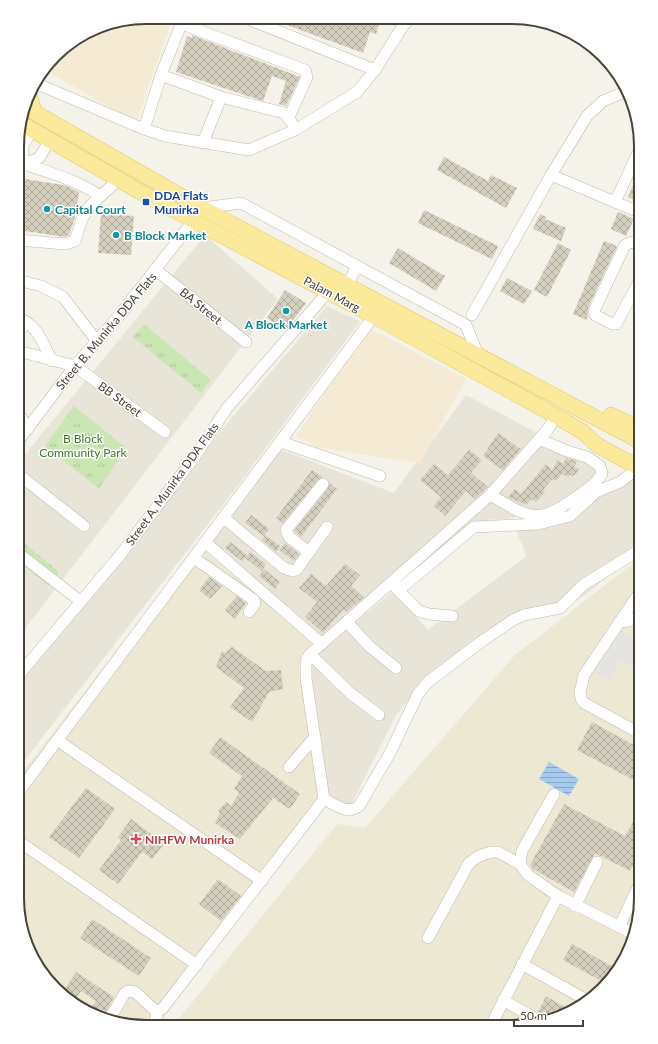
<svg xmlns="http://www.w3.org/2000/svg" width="658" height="1044" viewBox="0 0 658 1044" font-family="Lato,sans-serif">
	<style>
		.residential { fill: #e8e4d7 }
		.commercial { fill: #f5ebd5 }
		.education { fill: #ede8d3 }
		.grass { fill: url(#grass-tufts) }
		.parking { fill: #e5e4e0 }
		.water { fill: url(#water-rules) }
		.building { fill: url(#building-cross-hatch) }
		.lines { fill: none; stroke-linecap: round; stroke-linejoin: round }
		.minor-casing { stroke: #bfbbac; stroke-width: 12 }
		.major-casing { stroke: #e1ca6a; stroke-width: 16 }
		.minor { stroke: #fff; stroke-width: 11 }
		.major { stroke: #fbea9b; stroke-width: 15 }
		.transit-dot { fill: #1a4fb4; stroke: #fff; stroke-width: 1.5 }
		.culture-dot { fill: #0f9aa8; stroke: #fff; stroke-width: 1.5 }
		.health-dot { fill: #e0444e; stroke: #fff; stroke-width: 1.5 }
		.labels { text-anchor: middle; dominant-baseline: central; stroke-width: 3; stroke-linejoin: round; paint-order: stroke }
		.transit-label { font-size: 12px; font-weight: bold; fill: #164399; stroke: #fff; text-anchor: start }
		.culture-label { font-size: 12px; font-weight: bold; fill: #0d838f; stroke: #fff; text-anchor: start }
		.street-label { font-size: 12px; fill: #474337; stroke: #fff }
		.park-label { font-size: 12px; fill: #40782c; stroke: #fff }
		.health-label { font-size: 12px; font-weight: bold; fill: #be3a42; stroke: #fff; text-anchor: start }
		.rim { fill: none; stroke: #474337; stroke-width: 2 }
	</style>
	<defs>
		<pattern id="grass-tufts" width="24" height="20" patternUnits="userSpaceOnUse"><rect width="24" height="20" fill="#cae7b3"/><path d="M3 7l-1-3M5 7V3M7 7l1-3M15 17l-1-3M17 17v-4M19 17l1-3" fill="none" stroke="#afc79b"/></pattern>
		<pattern id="water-rules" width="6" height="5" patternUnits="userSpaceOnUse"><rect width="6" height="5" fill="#a7caef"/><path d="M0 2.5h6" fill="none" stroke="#8aa6c2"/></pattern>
		<pattern id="building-cross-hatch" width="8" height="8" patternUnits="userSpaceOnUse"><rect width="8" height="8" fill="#d5cfbf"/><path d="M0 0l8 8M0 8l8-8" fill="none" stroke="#afaa9c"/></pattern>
	</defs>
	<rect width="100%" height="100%" fill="#f4f2e9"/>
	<g class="residential">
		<polygon points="205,235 278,299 17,639 18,463"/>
		<polygon points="327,306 360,321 236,488 17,770 17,670"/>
		<polygon points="466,395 610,472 584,501 634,474 641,479 641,551 578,600 554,615 523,619 426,678 396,715 350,807 327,793 309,662 393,591 428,630 527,556 513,523 566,513 486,520 322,637 211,540 281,450 394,493"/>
	</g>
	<g class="commercial">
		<polygon points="146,17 173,17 136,122 45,70 61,49 97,27"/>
		<polygon points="369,328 466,379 420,463 318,448 296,436"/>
	</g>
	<g class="education">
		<polygon points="198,545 323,650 309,662 327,793 164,1017 161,1026 129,1026 68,1000 27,948 17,898 17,779"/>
		<polygon points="641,557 641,907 619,970 597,995 562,1017 512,1027 173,1026 337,824 365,828 515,655"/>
	</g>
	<g class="grass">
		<polygon points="144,324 211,380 201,393 133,337"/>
		<polygon points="74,406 126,448 99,489 45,446"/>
		<polygon points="18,538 59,572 49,586 17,560"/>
	</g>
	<polygon class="parking" points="619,629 641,643 641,672 621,660 608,680 593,671"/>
	<polygon class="water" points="549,762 579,779 569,796 539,779"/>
	<g class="building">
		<polygon points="265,17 368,18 380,22 376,34 370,32 363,53"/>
		<polygon points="192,35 300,77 286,106 279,104 286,81 272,76 263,101 176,72 187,36 192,38"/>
		<polygon points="444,157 488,181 491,175 517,188 506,208 437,170"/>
		<polygon points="641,165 641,197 639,202 628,197"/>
		<polygon points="18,178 64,185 79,192 75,217 69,235 65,237 18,230"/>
		<polygon points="424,210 498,246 492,259 418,223"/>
		<polygon points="618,212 634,219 626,236 611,229"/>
		<polygon points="101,214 134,216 131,255 98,253"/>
		<polygon points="540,214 546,217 545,219 566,228 561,241 533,229"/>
		<polygon points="604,241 617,246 588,308 587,320 573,314"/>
		<polygon points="558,243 571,250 547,297 534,290"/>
		<polygon points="398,248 445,276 436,291 389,263"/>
		<polygon points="507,278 532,291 524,304 500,291"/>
		<polygon points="285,290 306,303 286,330 267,318"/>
		<polygon points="498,433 521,449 503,470 483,456"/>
		<polygon points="469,450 482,460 471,473 488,487 475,499 466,491 445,516 434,506 441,497 420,480 434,464 448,475"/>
		<polygon points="566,458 577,461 574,467 579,469 574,476 570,475 568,477 562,474 556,481 552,479 543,490 545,492 536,502 532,499 526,505 508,497 515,489 521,494 546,464 552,470 558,460 563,464"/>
		<polygon points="312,470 323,477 318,480 283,523 276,518"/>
		<polygon points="330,483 337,489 301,537 294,531 328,488"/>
		<polygon points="251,515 269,529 264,536 245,523"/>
		<polygon points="265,535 280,546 276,552 262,540"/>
		<polygon points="230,542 247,555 242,561 225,548"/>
		<polygon points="285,543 299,554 294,561 279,550"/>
		<polygon points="250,552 266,564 262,571 245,558"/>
		<polygon points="345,564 360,575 351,586 364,597 346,612 343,610 323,633 305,617 317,602 299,588 311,574 326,586"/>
		<polygon points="264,569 280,582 275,589 259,576"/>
		<polygon points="209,577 222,586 210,599 199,590"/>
		<polygon points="237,596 246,603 235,619 225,610"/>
		<polygon points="232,647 266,671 281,670 283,689 269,692 252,722 230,707 244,688 216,667 222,651 225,653"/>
		<polygon points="592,722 641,749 641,784 577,750"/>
		<polygon points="220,737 300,794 290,809 273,798 240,839 215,823 220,812 218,811 226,802 231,806 239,793 234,789 242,776 209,753"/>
		<polygon points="86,788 115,809 79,858 49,837"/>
		<polygon points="564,804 625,836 641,808 641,852 630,871 595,853 574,892 533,869 530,865"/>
		<polygon points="131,819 164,844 152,859 142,852 118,884 99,870 121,840 118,837"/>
		<polygon points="218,879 241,896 221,921 199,904"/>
		<polygon points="92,919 151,958 139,976 80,938"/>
		<polygon points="572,944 619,970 607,984 563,960"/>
		<polygon points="76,972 114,997 104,1015 90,1010 96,1001 81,991 73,1003 68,1000 62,993"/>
		<polygon points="546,996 572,1011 562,1017 549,1020 538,1012"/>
	</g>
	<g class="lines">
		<g class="minor-casing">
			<g id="minor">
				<polyline points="243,17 375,70"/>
				<polyline points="392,18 406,23"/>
				<polyline points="182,24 305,70 307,77 289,117"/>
				<polyline points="161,75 221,97 284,113 292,123"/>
				<polyline points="35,83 144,129 165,136 249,150 295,130 357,92 375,70 408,18"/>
				<polyline points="633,105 633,108"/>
				<polyline points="144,129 161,75 184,17"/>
				<polyline points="32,130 22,147 24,164 39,158 50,140"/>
				<polyline points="203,143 221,97"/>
				<path d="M24 164C50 173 77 180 100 196"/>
				<polyline points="551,175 641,213"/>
				<polyline points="615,202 641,146"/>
				<polyline points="202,208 241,203 466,325 478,355"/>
				<polyline points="18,240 65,244 75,241 82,219 90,206 119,179"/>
				<polyline points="156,270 246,342"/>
				<polyline points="641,278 616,324 612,324 595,315 594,311 625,245 632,242 641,246"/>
				<polyline points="18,280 41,286 63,297 96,340"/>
				<polyline points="347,286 357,266"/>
				<polyline points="472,315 551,175 587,116 603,101 627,91"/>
				<path d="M18 318C38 325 43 344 52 361"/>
				<polyline points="18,332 27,322"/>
				<polyline points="18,351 75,366 165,432"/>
				<polyline points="18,412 28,429"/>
				<polyline points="18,441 75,366 118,317 194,220"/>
				<polyline points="281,442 380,476"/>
				<polyline points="18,474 84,526"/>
				<path d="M490 495C528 516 536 527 575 498 586 490 594 486 602 474L600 466 587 457 567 451 539 439"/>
				<polyline points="224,518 284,568 293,571 297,569 327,527"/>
				<polyline points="205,542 322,644"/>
				<polyline points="17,552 80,601"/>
				<polyline points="309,552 289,537 286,530 323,484"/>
				<polyline points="194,558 254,600 255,603 249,612"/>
				<polyline points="394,586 419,611 429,614 452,616"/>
				<polyline points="399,590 474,527 538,524 570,516 596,492 620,482 638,468"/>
				<polyline points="637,596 584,675 580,692 581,699 584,703 641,734"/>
				<polyline points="347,622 369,646 396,668"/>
				<polyline points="619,622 628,621 641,616"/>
				<polyline points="310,654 350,693 379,715"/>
				<polyline points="17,677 121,554 196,455 227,408 328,292"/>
				<polyline points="57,740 262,881"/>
				<polyline points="289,767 315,737"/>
				<polyline points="17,794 374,316"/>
				<path d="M324 799C336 805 348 815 359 806L390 753 418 694 428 682 482 641 513 620 524 615 560 608 583 585 641 549"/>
				<polyline points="17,840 197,965"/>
				<polyline points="520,864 522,851 554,794"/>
				<polyline points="575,906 597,862"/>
				<polyline points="619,927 641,881"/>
				<polyline points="428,938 469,863 479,856 491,852 498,852 520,864 528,875 558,896 632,933"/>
				<polyline points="522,964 588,1001"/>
				<polyline points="503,1000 540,1021"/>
				<polyline points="110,1018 125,993 128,991 135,992 157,1012"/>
				<polyline points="155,1026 157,1012 163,1008 324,799 306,678 306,660 310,654 490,495 548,429 556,416"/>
				<polyline points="490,1027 558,896"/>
			</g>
		</g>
		<g class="major-casing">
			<g id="major">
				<polyline points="29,94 34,111"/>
				<polyline points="25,107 202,208 641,442"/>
				<polyline points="20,123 151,198 385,322 556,416 583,432 597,445 641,469"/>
				<polyline points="611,415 641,429"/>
			</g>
		</g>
		<use href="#minor" class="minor"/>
		<use href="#major" class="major"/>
	</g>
	<rect class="transit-dot" x="142" y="198" width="8" height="8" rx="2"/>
	<g class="culture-dot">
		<circle cx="47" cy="209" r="4"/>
		<circle cx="116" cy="235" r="4"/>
		<circle cx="286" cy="311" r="4"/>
	</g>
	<path class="health-dot" d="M134 833h4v4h4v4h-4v4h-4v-4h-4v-4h4z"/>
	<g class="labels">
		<g class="transit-label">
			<text x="154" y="195">DDA Flats<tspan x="154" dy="14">Munirka</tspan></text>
		</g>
		<g class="culture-label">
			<text x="55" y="209">Capital Court</text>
			<text x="124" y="235">B Block Market</text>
			<text x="286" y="324" text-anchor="middle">A Block Market</text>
		</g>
		<g class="street-label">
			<text transform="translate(332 294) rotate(28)">Palam Marg</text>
			<text transform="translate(201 306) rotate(39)">BA Street</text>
			<text transform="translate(106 331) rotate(-50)">Street B, Munirka DDA Flats</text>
			<text transform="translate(120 399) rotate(36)">BB Street</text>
			<text transform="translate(172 484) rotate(-54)">Street A, Munirka DDA Flats</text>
		</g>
		<g class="park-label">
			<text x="83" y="438">B Block<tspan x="83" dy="14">Community Park</tspan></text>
		</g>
		<g class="health-label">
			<text x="145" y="839">NIHFW Munirka</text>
		</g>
	</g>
	<path d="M0 0H658V1044H0ZM146 24H512A122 122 0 0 1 634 146V898A122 122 0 0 1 512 1020H146A122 122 0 0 1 24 898V146A122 122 0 0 1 146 24Z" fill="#fff" fill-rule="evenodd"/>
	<path class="rim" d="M146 24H512A122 122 0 0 1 634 146V898A122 122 0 0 1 512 1020H146A122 122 0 0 1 24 898V146A122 122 0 0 1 146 24Z"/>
	<path d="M514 1020v6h69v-6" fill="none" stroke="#474337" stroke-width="2"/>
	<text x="520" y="1020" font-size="12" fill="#474337" stroke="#ffffff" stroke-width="3" paint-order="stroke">50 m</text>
</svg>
